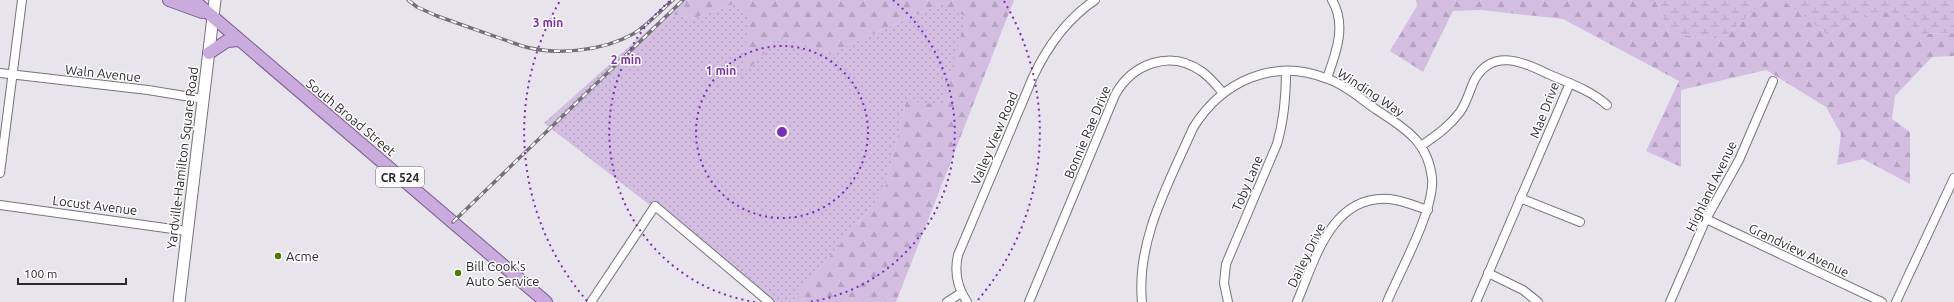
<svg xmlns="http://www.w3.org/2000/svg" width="1954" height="302" viewBox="0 0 1954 302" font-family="Ubuntu,sans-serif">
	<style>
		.forest { fill: url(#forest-firs) }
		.wetland { fill: url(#wetland-marsh) }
		.park { fill: url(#park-dots) }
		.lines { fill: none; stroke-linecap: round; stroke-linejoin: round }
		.street-casing { stroke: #78747a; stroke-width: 10 }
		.secondary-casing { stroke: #78747a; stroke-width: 13 }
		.primary-casing { stroke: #7b5990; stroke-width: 14 }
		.street { stroke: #fff; stroke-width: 8 }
		.secondary { stroke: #fff; stroke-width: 11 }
		.primary { stroke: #caabdd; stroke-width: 12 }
		.rail-casing { stroke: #737175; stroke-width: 3.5 }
		.rail { stroke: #fff; stroke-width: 2; stroke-dasharray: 6; stroke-linecap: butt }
		.ring { fill: none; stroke: #7b2cbf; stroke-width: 2; stroke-dasharray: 2 4 }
		.poi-dot { fill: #4b7b02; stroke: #fff; stroke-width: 1.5 }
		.labels { text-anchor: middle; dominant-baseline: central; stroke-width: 3; stroke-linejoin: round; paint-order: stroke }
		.shield { fill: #fff; stroke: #6b696b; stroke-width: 1 }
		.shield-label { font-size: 12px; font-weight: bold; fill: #2b292c }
		.street-label { font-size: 13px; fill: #2b292c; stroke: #fff }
		.poi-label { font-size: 13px; fill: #2b292c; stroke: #fff; text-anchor: start }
		.centre { fill: #7b2cbf; stroke: #fff; stroke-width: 2 }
		.ring-label { font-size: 12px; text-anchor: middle; font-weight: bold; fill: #7b2cbf; stroke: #fff; stroke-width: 3; stroke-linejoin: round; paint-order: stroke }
	</style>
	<defs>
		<pattern id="forest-firs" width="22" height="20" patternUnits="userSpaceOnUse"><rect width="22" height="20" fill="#d3bee2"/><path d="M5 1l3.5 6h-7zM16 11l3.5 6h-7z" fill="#b5a3c2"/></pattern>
		<pattern id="wetland-marsh" width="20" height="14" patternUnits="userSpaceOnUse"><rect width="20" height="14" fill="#d3bee2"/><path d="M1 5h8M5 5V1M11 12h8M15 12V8" fill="none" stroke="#b5a3c2"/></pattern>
		<pattern id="park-dots" width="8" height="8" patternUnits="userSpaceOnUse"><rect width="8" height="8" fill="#d3bee2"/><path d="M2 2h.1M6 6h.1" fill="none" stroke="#b5a3c2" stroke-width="1.8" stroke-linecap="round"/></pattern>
	</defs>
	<rect width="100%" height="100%" fill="#e8e4eb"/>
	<g class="forest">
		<polygon points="681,0 1014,0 896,302 792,302 884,191 906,101 942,3 830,53 781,37 743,75 734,4 692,19 667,13"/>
		<polygon points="1416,0 1655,0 1669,32 1695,37 1722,39 1766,0 1783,0 1827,34 1875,12 1901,12 1917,34 1954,33 1954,56 1932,57 1895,96 1892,119 1910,132 1910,184 1863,159 1837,165 1841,134 1826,107 1766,70 1681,90 1681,167 1646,151 1679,81 1563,19 1481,10 1453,11 1423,72 1390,51 1417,6"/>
	</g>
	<g class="wetland">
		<polygon points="1655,0 1766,0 1722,39 1695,37 1669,32"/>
		<polygon points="1783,0 1954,0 1954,33 1917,34 1901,13 1875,12 1827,34"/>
	</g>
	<polygon class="park" points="942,3 966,17 942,105 906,101 884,191 792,302 769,302 691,237 544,123 667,13 692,19 734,4 749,12 743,74 781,37 830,53"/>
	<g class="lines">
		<g class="street-casing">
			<g id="street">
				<polyline points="0,73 148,90 203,99"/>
				<path d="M1327 78C1336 53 1347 25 1332 0"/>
				<path d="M1421 146C1435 136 1449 127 1460 112 1467 102 1470 89 1475 79 1493 48 1524 62 1548 74 1569 83 1590 90 1607 105"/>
				<polyline points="0,173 22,0"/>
				<polyline points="1520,198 1580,222"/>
				<polyline points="0,205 187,231"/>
				<polyline points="1706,219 1882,302"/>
				<polyline points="1488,273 1523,290 1538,302"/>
				<polyline points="591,302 655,206 769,302"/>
				<polyline points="947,302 961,293"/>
				<path d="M967 302C957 287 954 272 958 255L1033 77C1047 47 1067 19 1095 0"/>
				<path d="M1029 302 1115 95C1132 64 1170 49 1201 71 1210 77 1216 85 1223 93"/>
				<path d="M1142 302C1136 240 1169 183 1193 128 1222 81 1274 57 1328 79 1346 85 1362 100 1377 110 1404 128 1428 141 1432 178 1435 209 1400 271 1387 302"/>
				<path d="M1228 302 1224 283 1226 264 1277 144C1284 120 1286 96 1286 71"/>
				<path d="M1297 302C1315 260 1331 195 1389 199 1402 200 1415 206 1428 210"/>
				<polyline points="1476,302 1570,83"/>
				<polyline points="1670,302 1706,219 1739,160 1773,81"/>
				<polyline points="1896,302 1954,178"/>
			</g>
		</g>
		<g class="secondary-casing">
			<polyline id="secondary" points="179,302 215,0"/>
		</g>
		<g class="primary-casing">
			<g id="primary">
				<polyline points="169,0 202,12"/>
				<polyline points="193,0 546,302"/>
				<polyline points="209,53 227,41 239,40"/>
			</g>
		</g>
		<use href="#street" class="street"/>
		<use href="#secondary" class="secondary"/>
		<use href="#primary" class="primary"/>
		<g class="rail-casing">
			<g id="rail">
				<path d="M408 0 417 7 437 16 522 46C555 56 603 51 633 34 648 25 660 11 673 0"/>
				<polyline points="453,222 683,0"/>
			</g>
		</g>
		<use href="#rail" class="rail"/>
	</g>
	<g class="ring">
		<circle cx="782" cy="132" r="86"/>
		<path d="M755 302A172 172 0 0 1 671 0M893 0A172 172 0 0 1 809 302"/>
		<path d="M587 301A258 258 0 0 1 560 1M1004 1A258 258 0 0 1 977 301"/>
	</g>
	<g class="poi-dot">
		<circle cx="278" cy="256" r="4"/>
		<circle cx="458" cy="273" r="4"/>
	</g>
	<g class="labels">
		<rect class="shield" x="376" y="167" width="48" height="20" rx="3"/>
		<g class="shield-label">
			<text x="400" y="177">CR 524</text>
		</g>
		<g class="street-label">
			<text transform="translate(103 73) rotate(6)">Waln Avenue</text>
			<text transform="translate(1371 92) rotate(33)">Winding Way</text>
			<text transform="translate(1544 110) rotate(-69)">Mae Drive</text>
			<text transform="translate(351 117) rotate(40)">South Broad Street</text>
			<text transform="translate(1087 132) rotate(-67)">Bonnie Rae Drive</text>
			<text transform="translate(994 138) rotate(-67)">Valley View Road</text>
			<text transform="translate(182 158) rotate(-83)">Yardville-Hamilton Square Road</text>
			<text transform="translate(1247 183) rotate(-67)">Toby Lane</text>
			<text transform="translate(1711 186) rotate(-64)">Highland Avenue</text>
			<text transform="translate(95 205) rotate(7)">Locust Avenue</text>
			<text transform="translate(1799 250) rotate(25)">Grandview Avenue</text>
			<text transform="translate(1306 255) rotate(-64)">Dailey Drive</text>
		</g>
		<g class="poi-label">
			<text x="286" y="256">Acme</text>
			<text x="466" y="266">Bill Cook's<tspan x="466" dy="15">Auto Service</tspan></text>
		</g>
	</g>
	<circle cx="782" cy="132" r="6" class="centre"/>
	<g class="ring-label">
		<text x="548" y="27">3 min</text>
		<text x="626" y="64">2 min</text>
		<text x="721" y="75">1 min</text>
	</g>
	<path d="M18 278v6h108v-6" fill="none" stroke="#2b292c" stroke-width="2"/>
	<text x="24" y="278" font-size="12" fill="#2b292c" stroke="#ffffff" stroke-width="3" paint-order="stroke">100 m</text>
</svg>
